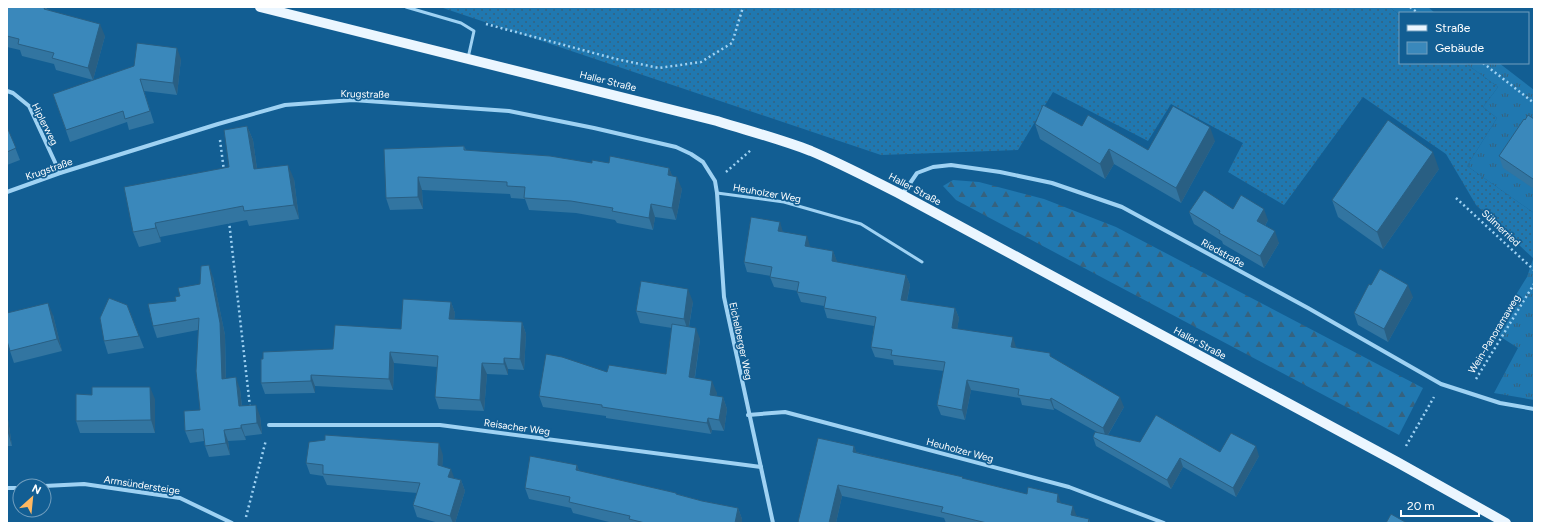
<svg xmlns="http://www.w3.org/2000/svg" width="1541" height="530" viewBox="0 0 1541 530" font-family="Figtree,sans-serif">
	<style>
		.grass { fill: url(#grass-tufts) }
		.forest { fill: url(#forest-firs) }
		.garden { fill: url(#garden-dots) }
		.lines { fill: none; stroke-linecap: round; stroke-linejoin: round }
		.path { stroke: #9fd2f3; stroke-width: 2.5; stroke-dasharray: 2 3; stroke-linecap: butt }
		.service { stroke: #9fd2f3; stroke-width: 3 }
		.minor { stroke: #9fd2f3; stroke-width: 4 }
		.primary { stroke: #ebf6ff; stroke-width: 10 }
		.wall { fill: #3275a1 }
		.shaded-wall { fill: #295f83 }
		.building { fill: #3a88bb; stroke: #295f83 }
		.labels { text-anchor: middle; dominant-baseline: central; stroke-width: 3.5; stroke-linejoin: round; paint-order: stroke }
		.street-label { font-size: 10px; fill: #fff; stroke: #125e93 }
	</style>
	<defs>
		<pattern id="grass-tufts" width="24" height="20" patternUnits="userSpaceOnUse"><rect width="24" height="20" fill="#2078b0"/><path d="M3 7l-1-3M5 7V3M7 7l1-3M15 17l-1-3M17 17v-4M19 17l1-3" fill="none" stroke="#36627e"/></pattern>
		<pattern id="forest-firs" width="22" height="20" patternUnits="userSpaceOnUse"><rect width="22" height="20" fill="#2078b0"/><path d="M5 1l3.5 6h-7zM16 11l3.5 6h-7z" fill="#36627e"/></pattern>
		<pattern id="garden-dots" width="8" height="8" patternUnits="userSpaceOnUse"><rect width="8" height="8" fill="#2078b0"/><path d="M2 2h.1M6 6h.1" fill="none" stroke="#36627e" stroke-width="1.8" stroke-linecap="round"/></pattern>
	</defs>
	<rect width="100%" height="100%" fill="#125e93"/>
	<g class="grass">
		<polygon points="1389,7 1428,7 1435,13 1400,13 1400,15"/>
		<polygon points="1465,63 1499,63 1534,90 1534,213 1467,166 1497,118 1483,107 1498,87"/>
		<polygon points="1534,256 1534,400 1494,393 1518,348 1493,332 1527,277"/>
	</g>
	<polygon class="forest" points="953,180 979,182 1044,199 1116,227 1423,388 1399,435 956,200 943,186"/>
	<polygon class="garden" points="440,7 1389,7 1400,15 1400,63 1465,63 1498,87 1483,107 1497,118 1467,166 1534,213 1534,256 1533,258 1476,205 1446,154 1363,97 1284,205 1228,172 1243,143 1171,104 1148,141 1053,92 1018,150 881,155"/>
	<g class="lines">
		<g class="path">
			<polyline points="1410,7 1418,13"/>
			<polyline points="486,24 616,59 659,68 701,62 732,43 743,7"/>
			<polyline points="1483,63 1534,103"/>
			<polyline points="220,140 224,171"/>
			<polyline points="726,172 751,150"/>
			<polyline points="1456,198 1534,270"/>
			<polyline points="229,221 250,407"/>
			<polyline points="1476,379 1534,284"/>
			<polyline points="1406,446 1434,397"/>
			<polyline points="246,517 266,440"/>
		</g>
		<g class="service">
			<polyline points="406,7 461,23 474,31 468,58"/>
			<polyline points="717,193 784,202 861,224 922,262"/>
		</g>
		<g class="minor">
			<polyline points="7,91 13,93 29,106 60,173"/>
			<polyline points="7,192 60,173 218,124 285,105 353,100 509,111 594,128 676,147 691,154 703,162 715,181 717,193 724,297 773,523"/>
			<polyline points="902,195 917,173 933,167 951,165 1000,172 1052,183 1122,207 1308,308 1441,384 1500,403 1534,409"/>
			<polyline points="748,415 785,412 1069,487 1164,523"/>
			<polyline points="269,425 440,425 761,467"/>
			<polyline points="44,486 84,484 180,498 232,523"/>
			<polyline points="7,488 20,488"/>
		</g>
		<path class="primary" d="M260 7 717 121C749 131 780 139 811 151 842 164 872 180 902 195L1397 462 1506 523"/>
	</g>
	<g class="wall">
		<polygon points="7,7 46,7 47,9 105,36 93,80 56,70 54,64 22,56 20,50 7,47"/>
		<polygon points="181,59 177,95 144,91 154,123 129,130 127,122 70,142 53,94"/>
		<polygon points="1534,119 1534,189 1503,168 1499,156"/>
		<polygon points="1035,124 1148,150 1215,141 1181,203 1114,164 1105,179 1040,139"/>
		<polygon points="247,126 253,140 257,169 294,179 299,219 249,226 247,220 160,237 161,242 139,247 133,232 229,167"/>
		<polygon points="7,127 20,160 7,165"/>
		<polygon points="464,146 466,150 592,163 609,163 669,168 672,176 682,189 676,220 655,217 653,230 617,223 615,220 576,213 529,210 525,199 511,198 510,194 422,190 423,209 390,210 386,198"/>
		<polygon points="1439,169 1383,249 1338,217 1332,200"/>
		<polygon points="1233,209 1268,220 1265,226 1279,243 1264,268 1223,244 1222,241 1194,224 1189,212"/>
		<polygon points="783,232 810,246 810,247 833,251 837,262 906,275 910,285 907,301 955,308 959,318 957,329 1016,347 1016,348 1052,358 1124,407 1108,435 1140,442 1220,452 1259,456 1236,497 1183,467 1171,489 1096,446 1093,437 1097,432 1054,408 1054,410 1022,405 1020,398 971,390 965,420 941,415 937,405 944,371 894,365 893,360 875,357 871,347 874,326 827,318 824,308 824,306 801,302 797,292 798,291 774,287 770,277 771,276 747,272 744,262"/>
		<polygon points="213,277 225,335 226,378 240,389 242,406 260,416 262,434 245,436 246,440 228,441 230,455 209,457 205,446 204,441 190,443 185,431 200,410 198,330 157,338 153,326 180,296"/>
		<polygon points="1413,297 1388,342 1358,325 1354,313"/>
		<polygon points="451,302 455,313 454,320 522,322 526,334 524,370 508,369 508,375 487,374 484,411 439,409 435,397 437,367 394,363 393,390 315,386 315,393 265,394 261,383 333,349 401,329"/>
		<polygon points="693,302 689,327 700,339 695,378 717,393 716,396 723,397 727,409 724,431 712,430 711,434 606,418 606,416 543,407 539,396 607,372 666,374 672,328 640,323 636,311"/>
		<polygon points="127,305 144,348 108,354 104,341"/>
		<polygon points="53,315 62,351 14,363 10,351"/>
		<polygon points="155,399 155,433 80,433 76,421"/>
		<polygon points="7,413 12,446 7,446"/>
		<polygon points="854,446 856,452 1061,503 1077,516 1089,519 1090,523 946,523 944,518 842,496 836,523 798,523 798,522"/>
		<polygon points="443,455 442,467 454,478 461,480 465,491 455,523 439,523 417,517 413,505 417,493 327,485 323,476 310,474 306,463"/>
		<polygon points="577,465 579,471 676,493 677,494 702,501 738,508 742,519 742,523 613,523 573,513 571,508 529,499 525,488"/>
	</g>
	<g class="shaded-wall">
		<polygon points="100,24 105,36 93,80 88,68"/>
		<polygon points="177,48 181,59 177,95 173,83"/>
		<polygon points="247,126 253,140 259,184 254,169"/>
		<polygon points="1210,127 1215,141 1181,203 1176,188"/>
		<polygon points="1109,149 1114,164 1105,179 1100,164"/>
		<polygon points="1433,152 1439,169 1383,249 1377,232"/>
		<polygon points="288,165 294,179 299,219 294,205"/>
		<polygon points="669,168 674,180 668,175"/>
		<polygon points="418,177 422,190 423,209 418,197"/>
		<polygon points="677,177 682,189 676,220 672,208"/>
		<polygon points="651,204 655,217 653,230 649,218"/>
		<polygon points="1264,209 1268,220 1261,233 1257,221"/>
		<polygon points="780,222 783,232 782,241 778,231"/>
		<polygon points="155,223 160,237 161,242 156,228"/>
		<polygon points="1275,231 1279,243 1264,268 1260,256"/>
		<polygon points="807,236 810,246 809,256 805,246"/>
		<polygon points="833,251 837,261 835,271 832,261"/>
		<polygon points="209,265 213,277 225,335 226,390 222,379"/>
		<polygon points="906,275 910,285 905,310 901,300"/>
		<polygon points="1408,285 1413,297 1388,342 1384,329"/>
		<polygon points="688,289 693,302 688,331 684,319"/>
		<polygon points="451,302 455,313 453,331 449,319"/>
		<polygon points="48,303 53,315 62,351 57,339"/>
		<polygon points="955,308 959,318 956,338 952,328"/>
		<polygon points="522,322 526,334 524,370 520,359"/>
		<polygon points="696,328 700,339 693,389 689,377"/>
		<polygon points="1013,337 1016,347 1015,357 1011,347"/>
		<polygon points="390,352 394,363 393,390 389,379"/>
		<polygon points="504,358 508,369 508,375 504,364"/>
		<polygon points="482,363 487,374 484,411 480,400"/>
		<polygon points="311,375 315,386 315,393 311,381"/>
		<polygon points="236,377 240,389 243,418 239,406"/>
		<polygon points="967,380 971,390 965,420 962,410"/>
		<polygon points="712,381 717,393 714,407 710,395"/>
		<polygon points="150,387 155,399 155,433 151,420"/>
		<polygon points="723,397 727,409 724,431 719,420"/>
		<polygon points="1120,397 1124,407 1106,438 1103,428"/>
		<polygon points="1051,398 1054,408 1054,410 1050,400"/>
		<polygon points="256,405 260,416 262,434 257,423"/>
		<polygon points="7,413 12,446 8,433 7,429"/>
		<polygon points="708,418 712,430 711,434 707,423"/>
		<polygon points="241,425 245,436 246,440 241,428"/>
		<polygon points="224,430 228,441 230,455 226,443"/>
		<polygon points="439,443 443,455 442,477 438,465"/>
		<polygon points="854,446 859,458 853,452"/>
		<polygon points="1256,446 1259,456 1236,497 1233,488"/>
		<polygon points="1180,458 1183,467 1171,489 1167,480"/>
		<polygon points="577,465 581,477 576,470"/>
		<polygon points="451,469 455,480 448,477"/>
		<polygon points="461,480 465,491 455,523 453,523 450,516"/>
		<polygon points="838,485 842,496 836,523 829,523"/>
		<polygon points="1058,494 1062,506 1057,502"/>
		<polygon points="1073,506 1077,517 1071,515"/>
		<polygon points="738,508 742,519 742,523 735,523"/>
	</g>
	<g class="building">
		<polygon points="7,7 45,7 44,9 100,24 88,68 52,58 54,53 18,44 19,39 7,36"/>
		<polygon points="137,43 177,48 173,83 140,79 150,111 125,119 123,111 66,130 53,94 134,66"/>
		<polygon points="1043,105 1082,126 1088,115 1148,150 1173,106 1210,127 1176,188 1109,149 1100,164 1035,124"/>
		<polygon points="1528,115 1534,119 1534,177 1533,179 1499,156 1524,119 1525,120"/>
		<polygon points="1388,120 1433,152 1377,232 1332,200"/>
		<polygon points="247,126 254,169 288,165 294,205 244,211 243,206 155,223 156,228 133,232 124,187 229,167 224,130"/>
		<polygon points="7,127 16,148 7,152"/>
		<polygon points="464,146 464,150 550,156 592,163 592,160 609,163 610,156 669,168 668,175 677,177 672,208 651,204 649,218 612,211 613,208 571,201 524,198 525,187 507,186 507,182 418,177 418,197 386,198 384,149"/>
		<polygon points="1204,190 1233,209 1241,195 1264,209 1257,221 1275,231 1260,256 1219,233 1220,231 1189,212"/>
		<polygon points="751,217 780,222 778,231 807,236 805,246 833,251 832,261 906,275 901,300 955,308 952,328 1013,337 1011,347 1050,353 1050,356 1120,397 1103,428 1051,398 1050,400 1018,395 1019,389 967,380 962,410 937,405 945,362 891,355 892,350 871,347 876,317 824,308 826,297 797,292 799,282 770,277 772,267 744,262"/>
		<polygon points="209,265 220,323 222,379 236,377 239,406 256,405 257,423 241,425 241,428 224,430 226,443 205,446 203,429 185,431 184,411 200,410 196,371 199,318 153,326 148,304 176,301 175,297 180,296 178,288 200,284 201,266"/>
		<polygon points="1380,269 1408,285 1384,329 1354,313 1369,284 1371,285"/>
		<polygon points="641,281 688,289 684,319 636,311"/>
		<polygon points="109,298 127,305 139,336 104,341 100,318"/>
		<polygon points="403,299 451,302 449,319 522,322 520,359 504,358 504,364 482,363 480,400 435,397 438,356 390,352 389,379 311,375 311,381 261,383 261,359 263,359 263,352 333,349 335,325 401,329"/>
		<polygon points="48,303 57,339 10,351 7,341 7,313"/>
		<polygon points="672,324 696,328 689,377 712,381 710,395 723,397 719,420 708,418 707,423 602,407 602,405 539,396 546,354 562,357 607,372 609,365 666,374"/>
		<polygon points="92,387 150,387 151,420 76,421 76,394 92,395"/>
		<polygon points="1156,415 1220,452 1231,433 1256,446 1233,488 1180,458 1167,480 1093,437 1095,432 1140,442"/>
		<polygon points="325,435 439,443 438,465 451,469 448,477 461,480 450,516 413,505 420,483 323,474 323,465 306,463 309,442 325,440"/>
		<polygon points="818,438 854,446 853,452 963,477 962,478 1027,494 1028,487 1058,494 1057,502 1073,506 1071,515 1089,519 1088,523 987,523 941,512 943,507 838,485 829,523 802,523 798,522"/>
		<polygon points="530,456 577,465 576,470 676,493 676,494 702,501 738,508 735,523 645,523 629,519 630,516 569,502 570,497 525,488"/>
		<polygon points="1391,514 1407,523 1386,523"/>
	</g>
	<g class="labels">
		<g class="street-label">
			<text transform="translate(608 81) rotate(14)">Haller Straße</text>
			<text transform="translate(365 94) rotate(1)">Krugstraße</text>
			<text transform="translate(45 124) rotate(63)">Hiplerweg</text>
			<text transform="translate(49 169) rotate(-19)">Krugstraße</text>
			<text transform="translate(915 189) rotate(28)">Haller Straße</text>
			<text transform="translate(767 193) rotate(10)">Heuholzer Weg</text>
			<text transform="translate(1501 228) rotate(43)">Sülmerried</text>
			<text transform="translate(1223 253) rotate(29)">Riedstraße</text>
			<text transform="translate(1494 334) rotate(-59)">Wein-Panoramaweg</text>
			<text transform="translate(741 341) rotate(78)">Eichelberger Weg</text>
			<text transform="translate(1200 343) rotate(28)">Haller Straße</text>
			<text transform="translate(517 427) rotate(8)">Reisacher Weg</text>
			<text transform="translate(960 450) rotate(15)">Heuholzer Weg</text>
			<text transform="translate(142 485) rotate(9)">Armsündersteige</text>
		</g>
	</g>
	<rect width="1541" height="530" fill="none" stroke="#ffffff" stroke-width="16"/>
	<rect x="1399" y="12" width="130" height="52" fill="#125e93" stroke="#719ebe"/>
	<rect x="1407" y="25" width="20" height="6" fill="#ebf6ff" stroke="#719ebe"/>
	<text x="1435" y="32" font-size="12" fill="#ffffff">Straße</text>
	<rect x="1407" y="42" width="20" height="12" fill="#3a88bb" stroke="#719ebe"/>
	<text x="1435" y="52" font-size="12" fill="#ffffff">Gebäude</text>
	<g transform="translate(32 498) rotate(27)"><circle r="19" fill="#125e93" stroke="#719ebe"/>
	<path d="M0-3L7 15L0 10L-7 15Z" fill="#ffb861"/>
	<text y="-6" font-size="11" font-weight="bold" text-anchor="middle" fill="#ffffff">N</text>
	</g>
	<path d="M1401 510v6h78v-6" fill="none" stroke="#ffffff" stroke-width="2"/>
	<text x="1407" y="510" font-size="12" fill="#ffffff" stroke="#125e93" stroke-width="3" paint-order="stroke">20 m</text>
</svg>
